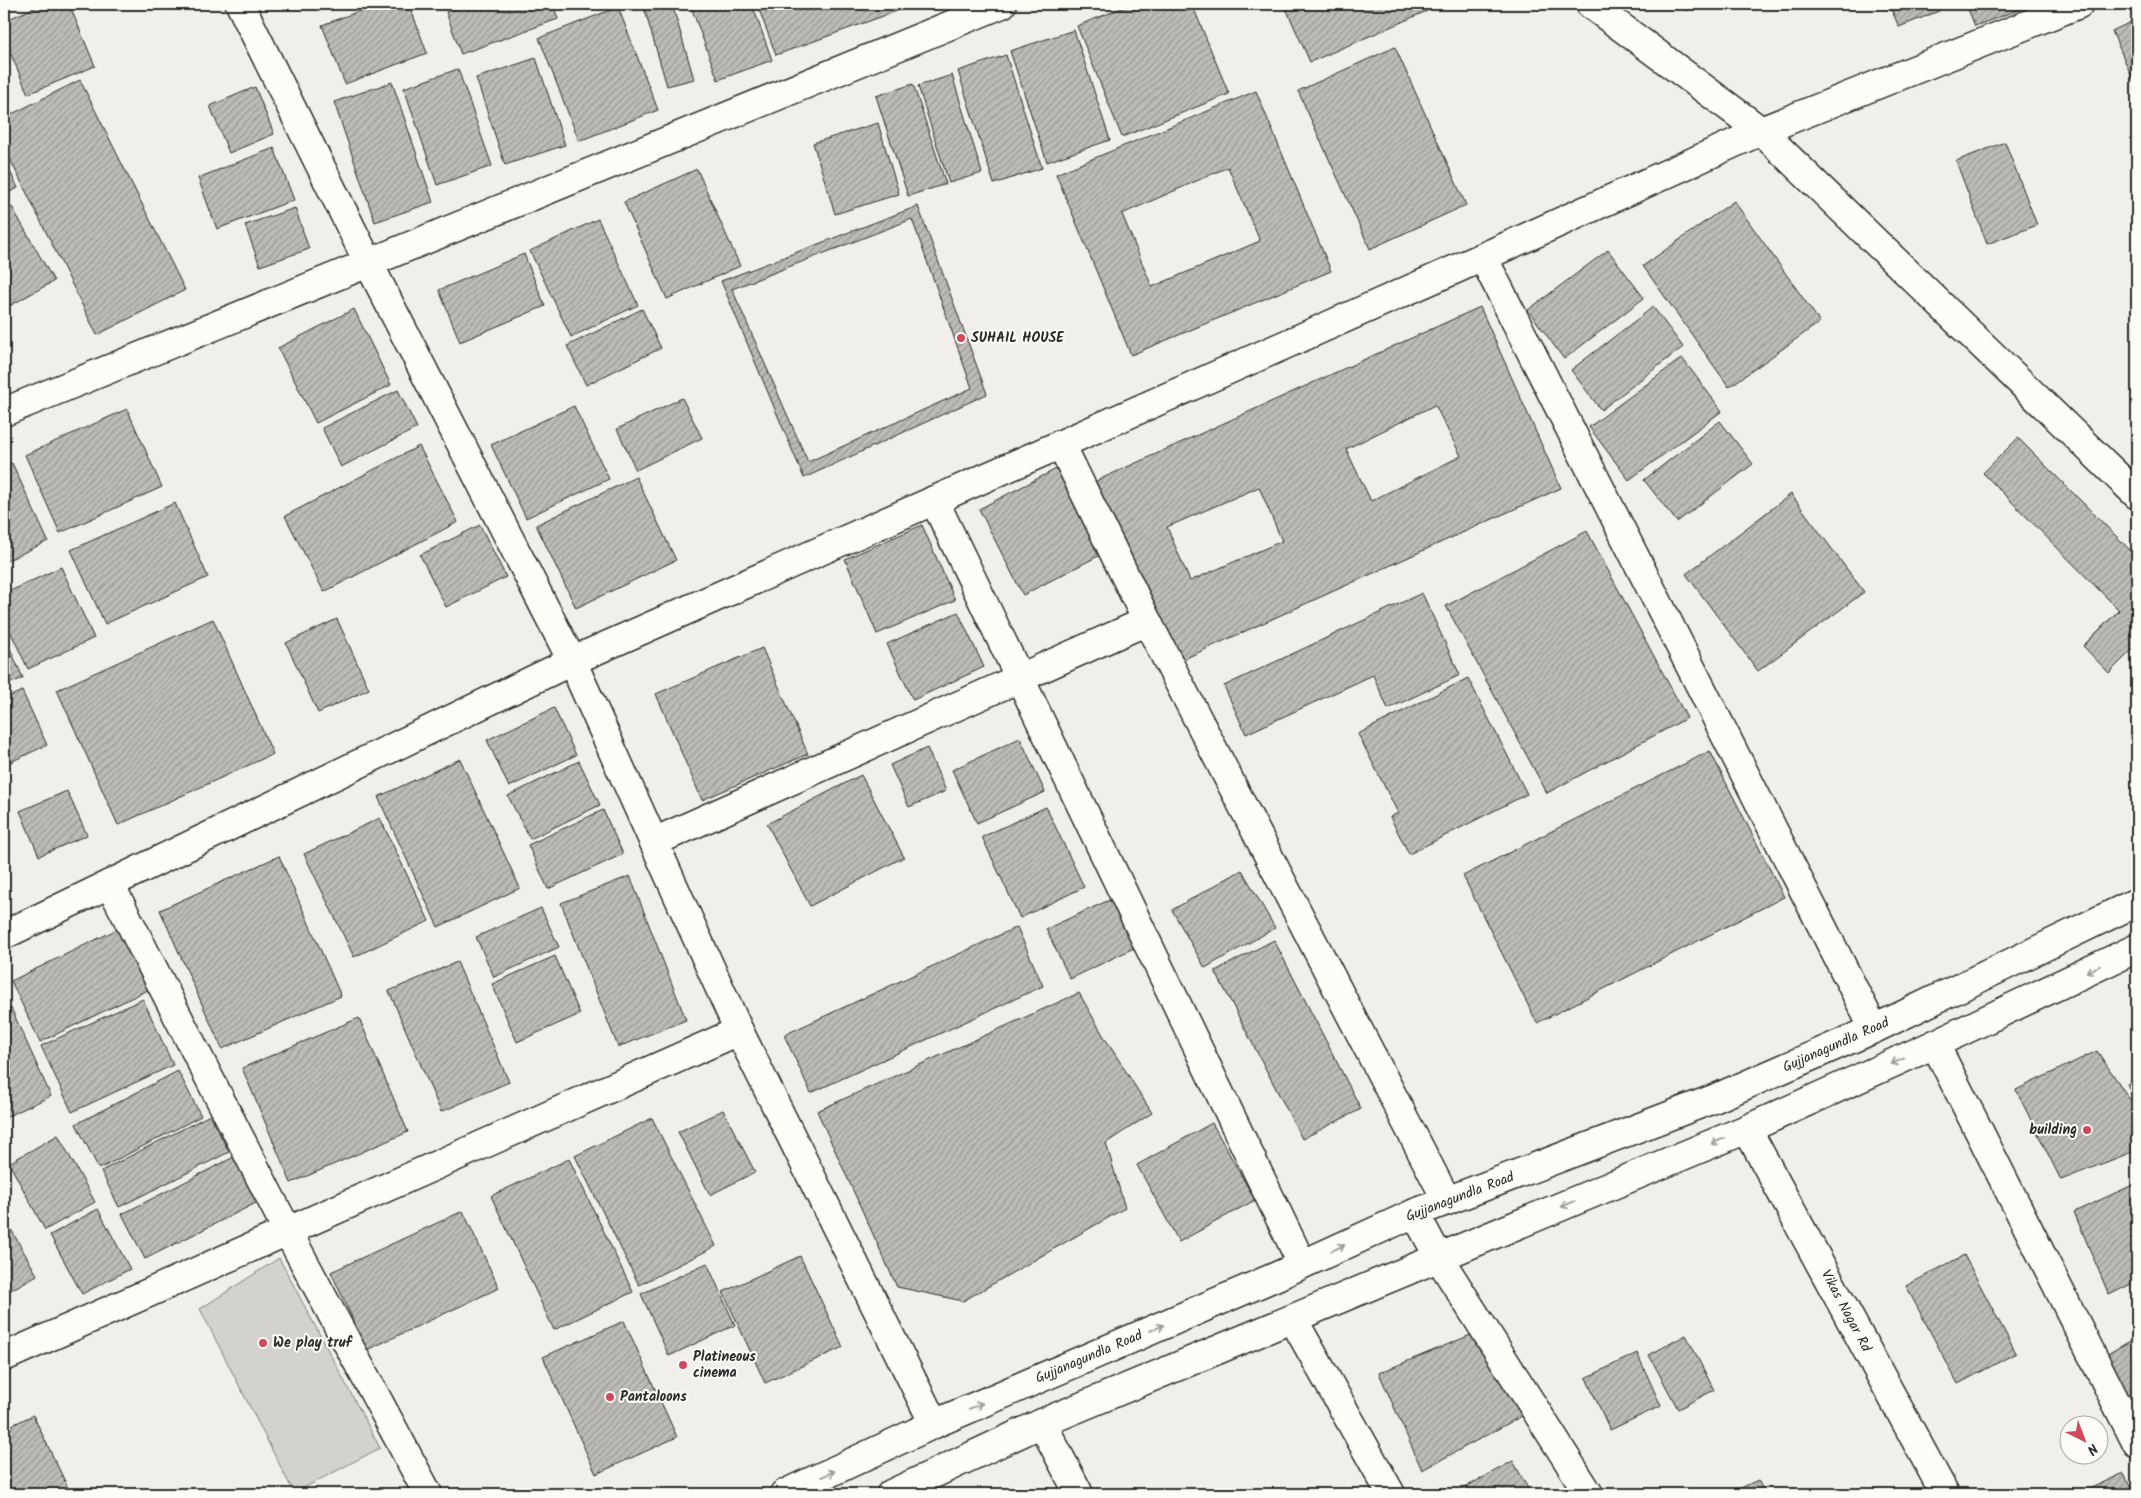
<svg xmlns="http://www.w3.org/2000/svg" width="2141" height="1498" viewBox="0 0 2141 1498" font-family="Kalam,sans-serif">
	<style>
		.green { fill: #d3d2cf; stroke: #7f7e7d }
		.building { fill: url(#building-hatch); stroke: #2b2b2b; fill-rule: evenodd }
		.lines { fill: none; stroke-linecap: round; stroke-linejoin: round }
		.minor-casing { stroke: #2b2b2b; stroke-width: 31 }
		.tertiary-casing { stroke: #2b2b2b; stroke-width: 31 }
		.primary-casing { stroke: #2b2b2b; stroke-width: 31 }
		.minor { stroke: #fdfcf7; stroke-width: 28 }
		.tertiary { stroke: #fdfcf7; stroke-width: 28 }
		.primary { stroke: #fdfcf7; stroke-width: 28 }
		.oneway { stroke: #9e9e9b }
		.poi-dot { fill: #d1495b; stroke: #fdfcf7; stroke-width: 2 }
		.labels { text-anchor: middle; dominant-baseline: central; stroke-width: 4; stroke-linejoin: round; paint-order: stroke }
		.poi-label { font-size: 14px; font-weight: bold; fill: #2b2b2b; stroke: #fdfcf7; text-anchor: start }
		.street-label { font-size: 14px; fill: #2b2b2b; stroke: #fdfcf7 }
	</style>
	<defs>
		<pattern id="building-hatch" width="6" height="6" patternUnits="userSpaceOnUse" patternTransform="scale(1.25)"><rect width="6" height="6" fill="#bdbcb8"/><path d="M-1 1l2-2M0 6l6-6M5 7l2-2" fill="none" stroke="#9a9996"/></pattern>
	</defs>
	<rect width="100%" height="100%" fill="#f0efeb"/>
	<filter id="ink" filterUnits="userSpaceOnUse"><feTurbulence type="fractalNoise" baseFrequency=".02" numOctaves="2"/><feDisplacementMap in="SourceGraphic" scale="10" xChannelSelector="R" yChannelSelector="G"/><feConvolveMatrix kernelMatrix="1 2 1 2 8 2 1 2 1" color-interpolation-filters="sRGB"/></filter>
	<g filter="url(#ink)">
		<polygon class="green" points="279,1258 380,1448 294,1493 200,1309"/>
		<g class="building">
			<polygon points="43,4 69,4 95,66 28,94 4,38 4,21"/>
			<polygon points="378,4 409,4 427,53 345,84 322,25"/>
			<polygon points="470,4 553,4 558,19 461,54 446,12"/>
			<polygon points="643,4 672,4 694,79 667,86"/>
			<polygon points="690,4 752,4 772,60 718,80"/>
			<polygon points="757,4 916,4 776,55"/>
			<polygon points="1132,4 1192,4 1229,94 1122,137 1077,26"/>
			<polygon points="1284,4 1443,4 1310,62"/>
			<polygon points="1681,4 1698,4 1686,11"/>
			<polygon points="1889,4 1936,4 1939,11 1899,27"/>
			<polygon points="1966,4 2034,4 1975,26"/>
			<polygon points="618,7 658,110 579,141 539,38"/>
			<polygon points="2137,19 2137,89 2112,31"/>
			<polygon points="1074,30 1110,140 1047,162 1010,51"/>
			<polygon points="1395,47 1466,205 1370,249 1298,91"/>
			<polygon points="1006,55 1042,168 994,184 958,71"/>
			<polygon points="536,58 565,145 505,165 476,78"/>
			<polygon points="458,69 492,166 437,185 404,88"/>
			<polygon points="952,75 982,173 949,183 918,86"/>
			<polygon points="80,80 185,290 97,335 4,147 4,118"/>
			<polygon points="392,82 433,202 375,222 334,102"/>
			<polygon points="913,84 946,184 908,196 876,96"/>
			<polygon points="255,87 274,134 229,153 210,106"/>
			<path d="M1256 91 1331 271 1131 355 1056 174ZM1228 167 1260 241 1152 287 1122 214Z"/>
			<polygon points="878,123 899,194 835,214 813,143"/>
			<polygon points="2005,142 2037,225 1987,244 1956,161"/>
			<polygon points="274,148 294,200 217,229 198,178"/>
			<polygon points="4,159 18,188 4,195"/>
			<polygon points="697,169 740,266 667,299 624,202"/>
			<polygon points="1734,201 1820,322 1729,387 1643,266"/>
			<path d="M918 206 987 394 804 478 721 281ZM912 219 972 388 808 462 732 289Z"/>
			<polygon points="12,207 54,281 4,309 4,212"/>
			<polygon points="295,208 309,249 260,266 245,225"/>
			<polygon points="598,219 638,305 571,337 530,251"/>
			<polygon points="1608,250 1644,298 1564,359 1528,310"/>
			<polygon points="524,254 545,306 460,342 439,290"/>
			<path d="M1480 307 1561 488 1175 663 1094 482ZM1435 405 1461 456 1371 501 1346 449ZM1259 487 1282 541 1190 581 1167 527Z"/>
			<polygon points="1653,307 1683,347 1601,410 1571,370"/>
			<polygon points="354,309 391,385 316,423 278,348"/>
			<polygon points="642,309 661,348 586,385 567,346"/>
			<polygon points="1682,358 1722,411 1629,480 1589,427"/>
			<polygon points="398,390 417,428 341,467 322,428"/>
			<polygon points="682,398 702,438 636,470 617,429"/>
			<polygon points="574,406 609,479 526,518 491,445"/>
			<polygon points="127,409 162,487 60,533 25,455"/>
			<polygon points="1720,421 1753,464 1677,522 1644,480"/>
			<polygon points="2018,438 2137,557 2137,645 2109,673 2083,646 2119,610 1983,473"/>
			<polygon points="419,446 458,522 324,592 285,516"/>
			<polygon points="12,463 48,541 4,562 4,467"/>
			<polygon points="1062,466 1106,552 1023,595 979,509"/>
			<polygon points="636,477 676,560 576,608 536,525"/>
			<polygon points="1791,494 1864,592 1758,671 1686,574"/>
			<polygon points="175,503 208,577 105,624 71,550"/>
			<polygon points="480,525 506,577 446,607 420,555"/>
			<polygon points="922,525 955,600 877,634 845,559"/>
			<polygon points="1587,531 1687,718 1547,793 1446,606"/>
			<polygon points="61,567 94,638 28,669 4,618 4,594"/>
			<polygon points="1422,593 1460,675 1388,709 1373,675 1246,734 1224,686"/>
			<polygon points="958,612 984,667 913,700 887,644"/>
			<polygon points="213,619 273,754 118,825 57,690"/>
			<polygon points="337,619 369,689 318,713 286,643"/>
			<polygon points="4,635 23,678 4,686"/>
			<polygon points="762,648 808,754 702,800 656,694"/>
			<polygon points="1468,678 1527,794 1409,854 1390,817 1398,813 1358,734"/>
			<polygon points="22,691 47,745 4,765 4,699"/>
			<polygon points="554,708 576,755 509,787 487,740"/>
			<polygon points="1020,738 1045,792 977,823 952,770"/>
			<polygon points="927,748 946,791 909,807 890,765"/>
			<polygon points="1710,751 1784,897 1537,1023 1463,876"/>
			<polygon points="460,759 520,888 438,927 378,797"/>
			<polygon points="579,761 600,805 530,839 508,796"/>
			<polygon points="861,775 904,857 810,906 767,824"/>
			<polygon points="67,791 87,835 39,856 20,811"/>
			<polygon points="1046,807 1084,887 1020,918 982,837"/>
			<polygon points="603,810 623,854 548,889 528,845"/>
			<polygon points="380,818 429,921 354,957 304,854"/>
			<polygon points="279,856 341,996 222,1049 160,910"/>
			<polygon points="1242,870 1275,928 1205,968 1172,910"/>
			<polygon points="630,876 686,1020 618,1047 561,903"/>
			<polygon points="1118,896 1140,945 1070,979 1046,929"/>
			<polygon points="541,908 559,947 494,977 476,937"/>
			<polygon points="124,926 154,987 40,1042 11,981"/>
			<polygon points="1017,927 1043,986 811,1093 784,1035"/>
			<polygon points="1274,940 1361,1109 1302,1139 1215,971"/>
			<polygon points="555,956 580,1014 517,1042 492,984"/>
			<polygon points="457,962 509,1082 441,1112 389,991"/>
			<polygon points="1079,993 1103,1035 1152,1113 1106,1143 1125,1208 963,1301 897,1287 817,1111"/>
			<polygon points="143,999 173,1065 72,1112 41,1046"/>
			<polygon points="11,1008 51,1096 4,1118 4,1012"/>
			<polygon points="359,1018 408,1132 291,1183 242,1068"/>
			<polygon points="2097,1051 2137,1110 2137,1150 2061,1180 2016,1090"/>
			<polygon points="178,1071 201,1116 99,1169 76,1124"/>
			<polygon points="2137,1079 2137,1103 2127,1084"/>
			<polygon points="723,1110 755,1172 710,1195 678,1132"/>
			<polygon points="210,1115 229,1152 119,1207 101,1171"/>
			<polygon points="652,1118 716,1246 639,1285 575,1156"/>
			<polygon points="1212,1123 1255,1200 1179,1242 1137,1165"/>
			<polygon points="58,1135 95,1202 45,1230 9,1163"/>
			<polygon points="234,1157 258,1202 145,1259 122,1214"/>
			<polygon points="569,1159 633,1292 554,1330 491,1196"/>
			<polygon points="2137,1183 2137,1281 2109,1295 2074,1212"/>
			<polygon points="98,1209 130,1269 82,1294 50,1235"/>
			<polygon points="463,1211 499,1288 367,1350 331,1272"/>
			<polygon points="4,1217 37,1275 4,1294"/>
			<polygon points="1964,1255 2016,1353 1958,1384 1906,1286"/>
			<polygon points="800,1256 843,1347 765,1383 723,1292"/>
			<polygon points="707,1263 735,1325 669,1356 641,1294"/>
			<polygon points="624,1321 677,1437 596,1474 543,1357"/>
			<polygon points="1473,1334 1522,1416 1422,1470 1379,1373"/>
			<polygon points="1686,1335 1714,1390 1678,1409 1649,1355"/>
			<polygon points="2137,1337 2137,1411 2130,1415 2099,1359"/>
			<polygon points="1637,1353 1661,1406 1610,1430 1586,1378"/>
			<polygon points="33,1415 71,1494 4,1494 4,1429"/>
			<polygon points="1513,1461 1531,1494 1453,1494"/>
			<polygon points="2124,1473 2134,1494 2078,1494"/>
			<polygon points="1758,1480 1765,1494 1728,1494"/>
		</g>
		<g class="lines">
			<g class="minor-casing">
				<g id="minor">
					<polyline points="240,4 368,262 572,661 739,1031 934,1424"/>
					<polyline points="1483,257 1874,1029"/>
					<polyline points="4,412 1002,4"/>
					<polyline points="1061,444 1147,621 1447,1201"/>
					<polyline points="934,500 1302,1264"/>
					<polyline points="654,842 1147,621"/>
					<polyline points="110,884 288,1232 428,1494"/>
					<polyline points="4,935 572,661 1483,257 1761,131 2079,4"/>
					<polyline points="1935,1044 2137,1444"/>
					<polyline points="1747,1129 1945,1494"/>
					<polyline points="1415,1213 1439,1258 1589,1494"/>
					<polyline points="1293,1319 1391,1494"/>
					<polyline points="4,1357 739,1031"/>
					<polyline points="1042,1423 1079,1494"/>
				</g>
			</g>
			<g class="tertiary-casing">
				<polyline id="tertiary" points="1590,4 1761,131 2137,495"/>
			</g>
			<g class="primary-casing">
				<g id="primary">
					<polyline points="784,1494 934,1424 1277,1276 1415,1213 1716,1098 1874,1029 2137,902"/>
					<polyline points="891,1494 1042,1423 1747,1129 1935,1044 2137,948"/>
				</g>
			</g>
			<use href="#minor" class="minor"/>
			<use href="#tertiary" class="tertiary"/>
			<use href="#primary" class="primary"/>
		</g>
		<defs><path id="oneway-shaft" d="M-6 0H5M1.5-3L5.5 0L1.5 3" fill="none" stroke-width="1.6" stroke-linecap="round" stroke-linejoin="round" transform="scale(1.25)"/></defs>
		<g class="oneway">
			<use href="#oneway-shaft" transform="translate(2093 969) rotate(155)"/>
			<use href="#oneway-shaft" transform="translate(1898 1061) rotate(156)"/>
			<use href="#oneway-shaft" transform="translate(1718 1141) rotate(157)"/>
			<use href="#oneway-shaft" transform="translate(1568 1204) rotate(157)"/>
			<use href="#oneway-shaft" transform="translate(1338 1248) rotate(-24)"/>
			<use href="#oneway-shaft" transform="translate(1157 1328) rotate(-23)"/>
			<use href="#oneway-shaft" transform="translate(976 1406) rotate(-23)"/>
			<use href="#oneway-shaft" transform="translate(828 1474) rotate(-25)"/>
		</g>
	</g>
	<g class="poi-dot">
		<circle cx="961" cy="338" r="5"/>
		<circle cx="2087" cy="1130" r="5"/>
		<circle cx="263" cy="1343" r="5"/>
		<circle cx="683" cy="1365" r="5"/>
		<circle cx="610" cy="1397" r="5"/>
	</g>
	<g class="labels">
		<g class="poi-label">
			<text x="971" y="338">SUHAIL HOUSE</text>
			<text x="2077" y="1130" text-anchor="end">building</text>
			<text x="273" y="1343">We play truf</text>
			<text x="693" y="1357">Platineous<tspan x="693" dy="16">cinema</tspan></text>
			<text x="620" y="1397">Pantaloons</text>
		</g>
		<g class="street-label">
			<text transform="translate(1836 1045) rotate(-24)">Gujjanagundla Road</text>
			<text transform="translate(1460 1197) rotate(-21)">Gujjanagundla Road</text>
			<text transform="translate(1846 1311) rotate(62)">Vikas Nagar Rd</text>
			<text transform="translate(1089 1357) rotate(-23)">Gujjanagundla Road</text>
		</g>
	</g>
	<rect width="2141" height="1498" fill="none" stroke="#fdfcf7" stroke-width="20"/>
	<rect x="10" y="10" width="2121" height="1478" fill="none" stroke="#2b2b2b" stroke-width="2" filter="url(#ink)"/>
	<g transform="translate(2084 1440) rotate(138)"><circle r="24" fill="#fdfcf7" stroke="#a9a8a5"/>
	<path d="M0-4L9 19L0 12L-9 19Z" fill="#d1495b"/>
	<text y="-8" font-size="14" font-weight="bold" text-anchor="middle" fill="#2b2b2b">N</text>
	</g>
</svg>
